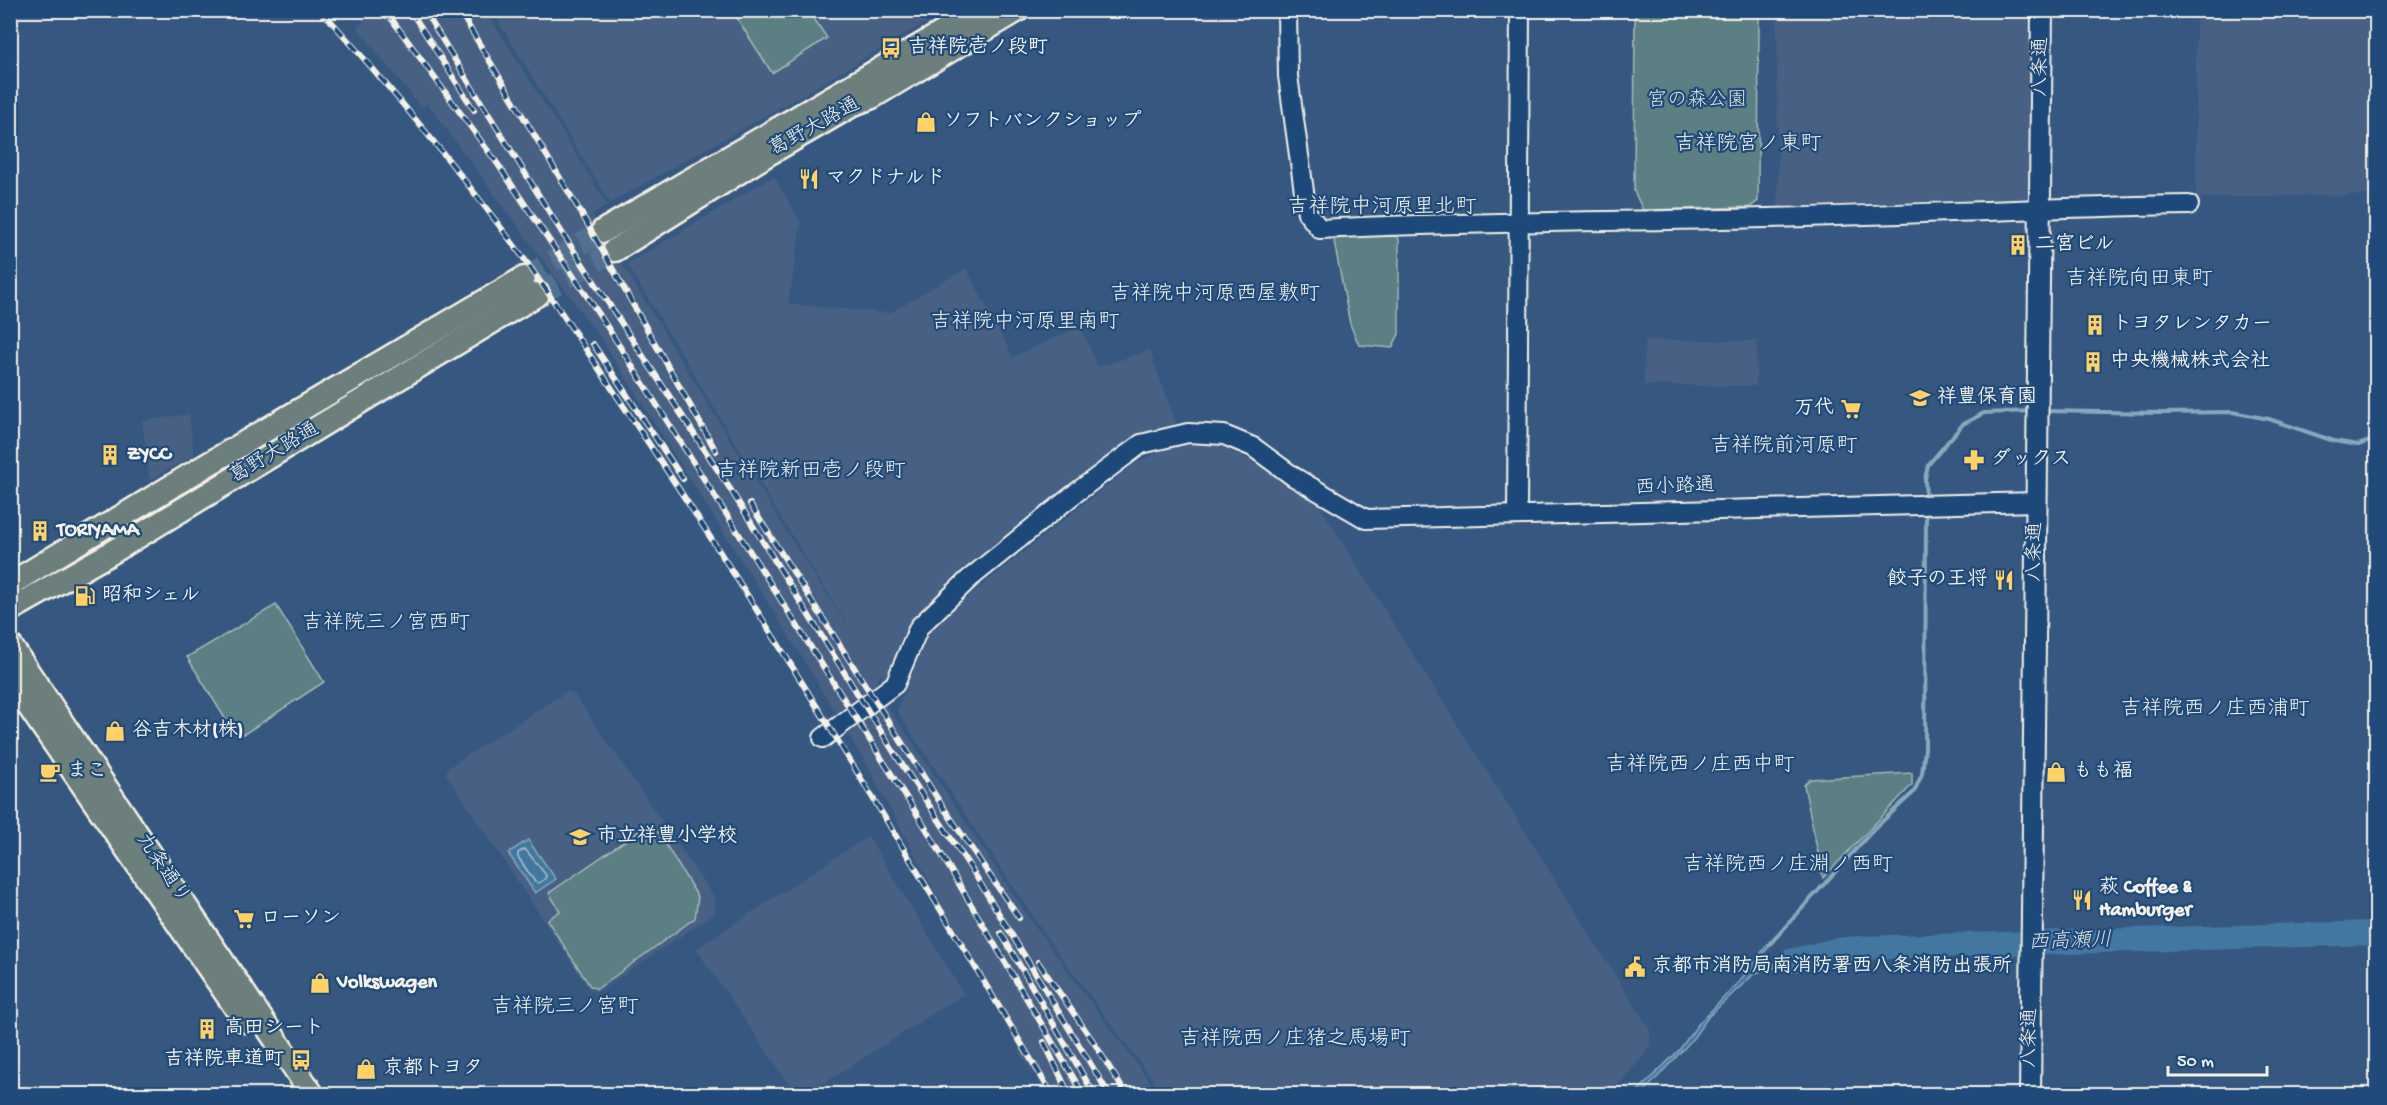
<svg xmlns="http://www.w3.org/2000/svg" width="2387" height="1105" viewBox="0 0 2387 1105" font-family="'Gochi Hand','Klee One',sans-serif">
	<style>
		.built { fill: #466184 }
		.green { fill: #5b7f84; stroke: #a8b8b6; stroke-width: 1.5 }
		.water { fill: #42789f; stroke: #89a8bc; stroke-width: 1.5 }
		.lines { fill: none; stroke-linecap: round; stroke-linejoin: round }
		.shore { stroke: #adc1cb; stroke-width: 1.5 }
		.stream { stroke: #89a8bc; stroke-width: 4 }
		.river { stroke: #42789f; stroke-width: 24 }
		.primary-tunnel { stroke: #526f90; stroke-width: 22; stroke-dasharray: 22 11; stroke-linecap: butt }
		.tertiary-casing { stroke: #f4f1e8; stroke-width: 22 }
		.secondary-casing { stroke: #f4f1e8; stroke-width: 24 }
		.primary-casing { stroke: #f4f1e8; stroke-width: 27 }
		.trunk-casing { stroke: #f4f1e8; stroke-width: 27 }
		.tertiary { stroke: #1f4a7a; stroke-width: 18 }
		.secondary { stroke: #1f4a7a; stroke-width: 20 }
		.primary { stroke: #6c7f7c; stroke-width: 22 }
		.trunk { stroke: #6c7f7c; stroke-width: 22 }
		.rail-casing { stroke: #f4f1e8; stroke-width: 6 }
		.rail { stroke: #1f4a7a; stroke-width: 4; stroke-dasharray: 11; stroke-linecap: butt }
		.labels { text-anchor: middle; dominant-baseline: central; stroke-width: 4.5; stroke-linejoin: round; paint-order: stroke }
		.poi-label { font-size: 20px; font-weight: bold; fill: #f4f1e8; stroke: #1f4a7a; text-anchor: start }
		.street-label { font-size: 20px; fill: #f4f1e8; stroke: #1f4a7a }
		.park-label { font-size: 20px; fill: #dde0d9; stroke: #1f4a7a }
		.neighbourhood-label { font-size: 21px; fill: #f4f1e8; stroke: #1f4a7a }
		.water-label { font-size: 21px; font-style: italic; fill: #d9dfdd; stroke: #1f4a7a }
	</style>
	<rect width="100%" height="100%" fill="#365880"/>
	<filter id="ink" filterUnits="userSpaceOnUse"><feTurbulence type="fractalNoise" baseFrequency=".0167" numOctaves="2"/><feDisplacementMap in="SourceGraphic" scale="12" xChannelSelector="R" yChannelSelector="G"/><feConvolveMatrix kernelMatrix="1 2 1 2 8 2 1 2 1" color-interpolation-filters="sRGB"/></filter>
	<g filter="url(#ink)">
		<g class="built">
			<polygon points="353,11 486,11 608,205 592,215 806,563 851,630 779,515 627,264 774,176 801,224 788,304 890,313 966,268 1013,357 1080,327 1098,367 1150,350 1176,424 1145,435 1058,493 914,620 885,680 880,674 874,688 913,743 1036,928 1159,1094 1047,1094 1023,1057 868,767 789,636 602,340 427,103 421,107 357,28 364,22"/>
			<polygon points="492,11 944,11 809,91 610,203"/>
			<polygon points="1777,11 2033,11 2032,199 1778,208"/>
			<polygon points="2196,11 2376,11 2376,195 2196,198"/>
			<polygon points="1645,340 1757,341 1756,386 1644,385"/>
			<polygon points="189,414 194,455 150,480 142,421"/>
			<polygon points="1197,443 1212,444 1231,449 1301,489 1318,504 1650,1030 1650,1046 1643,1057 1609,1094 1163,1094 1047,938 897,711 928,636 950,611 1134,464 1154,454 1183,444"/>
			<polygon points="567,691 574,694 716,900 715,913 598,992 590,990 446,774 448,768"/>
			<polygon points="868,836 964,994 807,1094 796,1094 696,949"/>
		</g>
		<g class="green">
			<polygon points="735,11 809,11 827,38 772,73 733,12"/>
			<polygon points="1635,11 1759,11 1758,201 1750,207 1643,210 1634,191"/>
			<polygon points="1338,236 1396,236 1399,239 1399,334 1392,348 1359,345 1350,324 1334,241"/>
			<polygon points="276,605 324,682 244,734 234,733 187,657"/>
			<polygon points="1912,773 1912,785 1823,878 1804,785 1810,779"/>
			<polygon points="648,825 658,832 698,897 695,918 597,989 590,986 547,920 560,911 549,893"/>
		</g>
		<g class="water">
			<polygon points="528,840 556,879 535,893 508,853"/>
			<polygon points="1770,941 1774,941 1763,954 1754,969 1820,952 1820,955 1755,973 1709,1016 1691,1041 1642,1094 1635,1094 1679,1050 1699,1023 1739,982"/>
		</g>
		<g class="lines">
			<polygon class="shore" points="525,849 546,875 545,879 539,883 535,882 518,857 518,853"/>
			<g class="stream">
				<polyline points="2044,411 2162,413 2232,412 2269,419 2334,441 2358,445 2376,439"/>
				<polyline points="1926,501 1925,479 1928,465 1963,424 1984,413 2031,411"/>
				<polyline points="1769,945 1875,828 1914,792 1922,774 1925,749 1926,512"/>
			</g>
			<polyline class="river" points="1790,961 1837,950 1860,948 2376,933"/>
			<g class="primary-tunnel">
				<polyline points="524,278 603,231"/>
				<polyline points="538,294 615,250"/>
			</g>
			<g class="tertiary-casing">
				<g id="tertiary">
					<path d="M1287 10 1288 76 1307 213 1320 229C1469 221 1619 222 1768 218 1908 215 2048 207 2189 205"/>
					<polyline points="1517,515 1520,10"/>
					<polyline points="823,738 895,684 919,627 969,579 1073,495 1141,444 1188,433 1224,435 1253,447 1294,477 1366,519 2037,502"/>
				</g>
			</g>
			<g class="secondary-casing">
				<polyline id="secondary" points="2030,1094 2042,10"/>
			</g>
			<g class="primary-casing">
				<g id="primary">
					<polyline points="603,231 981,10"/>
					<polyline points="615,250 768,154 856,103 872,97 1018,10"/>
					<polyline points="10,584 205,466 524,278"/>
					<polyline points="10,610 109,554 538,294"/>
				</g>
			</g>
			<g class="trunk-casing">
				<g id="trunk">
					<polyline points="10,645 312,1094"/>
					<polyline points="10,679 245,1021"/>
				</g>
			</g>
			<use href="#tertiary" class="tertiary"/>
			<use href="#secondary" class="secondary"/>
			<use href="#primary" class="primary"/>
			<use href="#trunk" class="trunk"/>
			<g class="rail-casing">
				<g id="rail">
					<path d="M321 10C393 90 462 174 525 260 565 316 601 373 639 429 785 646 916 871 1052 1094"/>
					<polyline points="385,10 497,163 601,317 927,830 1083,1094"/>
					<polyline points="410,10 474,110"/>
					<polyline points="424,10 561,231 727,484 895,754 974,873 1109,1094"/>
					<polyline points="459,10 580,211 716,451"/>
					<polyline points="593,344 683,479"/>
					<polyline points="750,504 941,804 1019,918"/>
					<polyline points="1001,933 1094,1094"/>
					<polyline points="1038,962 1093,1041 1126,1094"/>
					<polyline points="1044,1042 1069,1094"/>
				</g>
			</g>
			<use href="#rail" class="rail"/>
		</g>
	</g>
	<defs>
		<g id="bus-bare" transform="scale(1.62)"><path d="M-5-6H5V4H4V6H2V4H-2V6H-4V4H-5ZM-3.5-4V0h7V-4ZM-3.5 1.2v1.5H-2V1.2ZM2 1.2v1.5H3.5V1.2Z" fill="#ffd166" stroke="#1f4a7a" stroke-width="2.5" paint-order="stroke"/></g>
		<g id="shop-bare" transform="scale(1.62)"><path d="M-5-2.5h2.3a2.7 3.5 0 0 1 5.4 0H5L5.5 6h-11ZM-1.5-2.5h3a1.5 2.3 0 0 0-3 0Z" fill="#ffd166" stroke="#1f4a7a" stroke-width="2.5" paint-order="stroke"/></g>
		<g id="restaurant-bare" transform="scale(1.62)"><path d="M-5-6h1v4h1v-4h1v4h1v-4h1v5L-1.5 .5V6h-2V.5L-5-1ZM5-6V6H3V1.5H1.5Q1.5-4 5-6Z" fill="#ffd166" stroke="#1f4a7a" stroke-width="2.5" paint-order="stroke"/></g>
		<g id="building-bare" transform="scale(1.62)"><path d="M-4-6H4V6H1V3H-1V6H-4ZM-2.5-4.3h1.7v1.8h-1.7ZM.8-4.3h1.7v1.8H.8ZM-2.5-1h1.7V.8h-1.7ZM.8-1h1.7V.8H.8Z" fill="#ffd166" stroke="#1f4a7a" stroke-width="2.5" paint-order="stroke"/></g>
		<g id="school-bare" transform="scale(1.62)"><path d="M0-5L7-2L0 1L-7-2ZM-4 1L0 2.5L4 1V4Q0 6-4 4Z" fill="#ffd166" stroke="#1f4a7a" stroke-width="2.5" paint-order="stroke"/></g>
		<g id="supermarket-bare" transform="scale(1.62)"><path d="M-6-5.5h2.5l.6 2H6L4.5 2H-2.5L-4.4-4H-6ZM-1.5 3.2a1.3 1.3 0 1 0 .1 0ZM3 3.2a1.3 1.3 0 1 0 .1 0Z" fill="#ffd166" stroke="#1f4a7a" stroke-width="2.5" paint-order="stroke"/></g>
		<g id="pharmacy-bare" transform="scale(1.62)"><path d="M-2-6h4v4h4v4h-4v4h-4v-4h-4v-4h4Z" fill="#ffd166" stroke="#1f4a7a" stroke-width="2.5" paint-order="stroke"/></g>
		<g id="fuel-bare" transform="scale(1.62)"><path d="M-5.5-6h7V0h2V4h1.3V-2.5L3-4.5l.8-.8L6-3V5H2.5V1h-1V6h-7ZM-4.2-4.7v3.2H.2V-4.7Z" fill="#ffd166" stroke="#1f4a7a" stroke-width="2.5" paint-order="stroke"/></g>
		<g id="cafe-bare" transform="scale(1.62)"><path d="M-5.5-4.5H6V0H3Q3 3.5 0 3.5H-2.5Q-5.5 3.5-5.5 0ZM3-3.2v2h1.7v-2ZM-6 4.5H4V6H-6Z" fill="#ffd166" stroke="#1f4a7a" stroke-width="2.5" paint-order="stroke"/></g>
		<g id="civic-bare" transform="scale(1.62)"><path d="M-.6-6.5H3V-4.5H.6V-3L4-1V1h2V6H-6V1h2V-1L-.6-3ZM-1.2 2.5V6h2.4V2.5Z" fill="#ffd166" stroke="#1f4a7a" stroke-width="2.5" paint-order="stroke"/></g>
	</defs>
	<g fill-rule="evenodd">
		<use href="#bus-bare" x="891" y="48"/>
		<use href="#shop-bare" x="926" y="122"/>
		<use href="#restaurant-bare" x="809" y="179"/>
		<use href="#building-bare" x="2018" y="245"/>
		<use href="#building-bare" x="2095" y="325"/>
		<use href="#building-bare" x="2093" y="362"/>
		<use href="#school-bare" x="1920" y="398"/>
		<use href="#supermarket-bare" x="1851" y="409"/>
		<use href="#building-bare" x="110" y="455"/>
		<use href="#pharmacy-bare" x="1974" y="460"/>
		<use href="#building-bare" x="40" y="531"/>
		<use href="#restaurant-bare" x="2004" y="580"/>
		<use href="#fuel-bare" x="85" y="596"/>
		<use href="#shop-bare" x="115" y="731"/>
		<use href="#cafe-bare" x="50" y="772"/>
		<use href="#shop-bare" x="2056" y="772"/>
		<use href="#school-bare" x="580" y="837"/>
		<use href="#restaurant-bare" x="2082" y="900"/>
		<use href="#supermarket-bare" x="244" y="919"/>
		<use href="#civic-bare" x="1635" y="967"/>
		<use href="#shop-bare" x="320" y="983"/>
		<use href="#building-bare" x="207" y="1029"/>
		<use href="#bus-bare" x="301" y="1060"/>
		<use href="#shop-bare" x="366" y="1069"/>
	</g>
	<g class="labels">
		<g class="poi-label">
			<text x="908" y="48">吉祥院壱ノ段町</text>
			<text x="943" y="122">ソフトバンクショップ</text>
			<text x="826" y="179">マクドナルド</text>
			<text x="2035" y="245">二宮ビル</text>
			<text x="2112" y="325">トヨタレンタカー</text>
			<text x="2110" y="362">中央機械株式会社</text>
			<text x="1937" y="398">祥豊保育園</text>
			<text x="1834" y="409" text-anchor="end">万代</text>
			<text x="127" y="455">ZYCC</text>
			<text x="1991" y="460">ダックス</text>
			<text x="57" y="531">TORIYAMA</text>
			<text x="1987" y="580" text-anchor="end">餃子の王将</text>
			<text x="102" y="596">昭和シェル</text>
			<text x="132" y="731">谷吉木材(株)</text>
			<text x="67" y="772">まこ</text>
			<text x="2073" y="772">もも福</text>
			<text x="597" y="837">市立祥豊小学校</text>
			<text x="2099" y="888">萩 Coffee &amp;<tspan x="2099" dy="23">Hamburger</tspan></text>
			<text x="261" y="919">ローソン</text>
			<text x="1652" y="967">京都市消防局南消防署西八条消防出張所</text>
			<text x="337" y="983">Volkswagen</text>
			<text x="224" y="1029">高田シート</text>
			<text x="284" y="1060" text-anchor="end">吉祥院車道町</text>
			<text x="383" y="1069">京都トヨタ</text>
		</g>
		<g class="street-label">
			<text transform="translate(2042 67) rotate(-89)">八条通</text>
			<text transform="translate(815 128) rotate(-29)">葛野大路通</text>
			<text transform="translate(275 454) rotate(-31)">葛野大路通</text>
			<text transform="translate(1675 488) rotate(-2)">西小路通</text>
			<text transform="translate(2036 552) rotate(-89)">八条通</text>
			<text transform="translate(162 869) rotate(56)">九条通り</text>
			<text transform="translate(2031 1038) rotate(-89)">八条通</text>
		</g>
		<g class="park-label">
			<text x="1697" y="101">宮の森公園</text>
		</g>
		<g class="neighbourhood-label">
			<text x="1748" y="145">吉祥院宮ノ東町</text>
			<text x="1382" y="208">吉祥院中河原里北町</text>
			<text x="2139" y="280">吉祥院向田東町</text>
			<text x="1215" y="295">吉祥院中河原西屋敷町</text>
			<text x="1025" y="323">吉祥院中河原里南町</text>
			<text x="1784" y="447">吉祥院前河原町</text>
			<text x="811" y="472">吉祥院新田壱ノ段町</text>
			<text x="386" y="624">吉祥院三ノ宮西町</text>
			<text x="2215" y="710">吉祥院西ノ庄西浦町</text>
			<text x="1700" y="766">吉祥院西ノ庄西中町</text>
			<text x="1788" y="866">吉祥院西ノ庄淵ノ西町</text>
			<text x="565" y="1008">吉祥院三ノ宮町</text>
			<text x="1295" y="1040">吉祥院西ノ庄猪之馬場町</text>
		</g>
		<g class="water-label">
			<text transform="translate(2070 943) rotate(-2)">西高瀬川</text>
		</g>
	</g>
	<rect width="2387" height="1105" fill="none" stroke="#1f4a7a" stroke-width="36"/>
	<rect x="18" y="18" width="2351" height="1069" fill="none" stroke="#f4f1e8" stroke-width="2" filter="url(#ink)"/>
	<path d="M2168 1066v9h99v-9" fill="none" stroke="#f4f1e8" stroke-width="3"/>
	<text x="2177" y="1066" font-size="18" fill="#f4f1e8" stroke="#1f4a7a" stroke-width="4.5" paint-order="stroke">50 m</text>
</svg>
